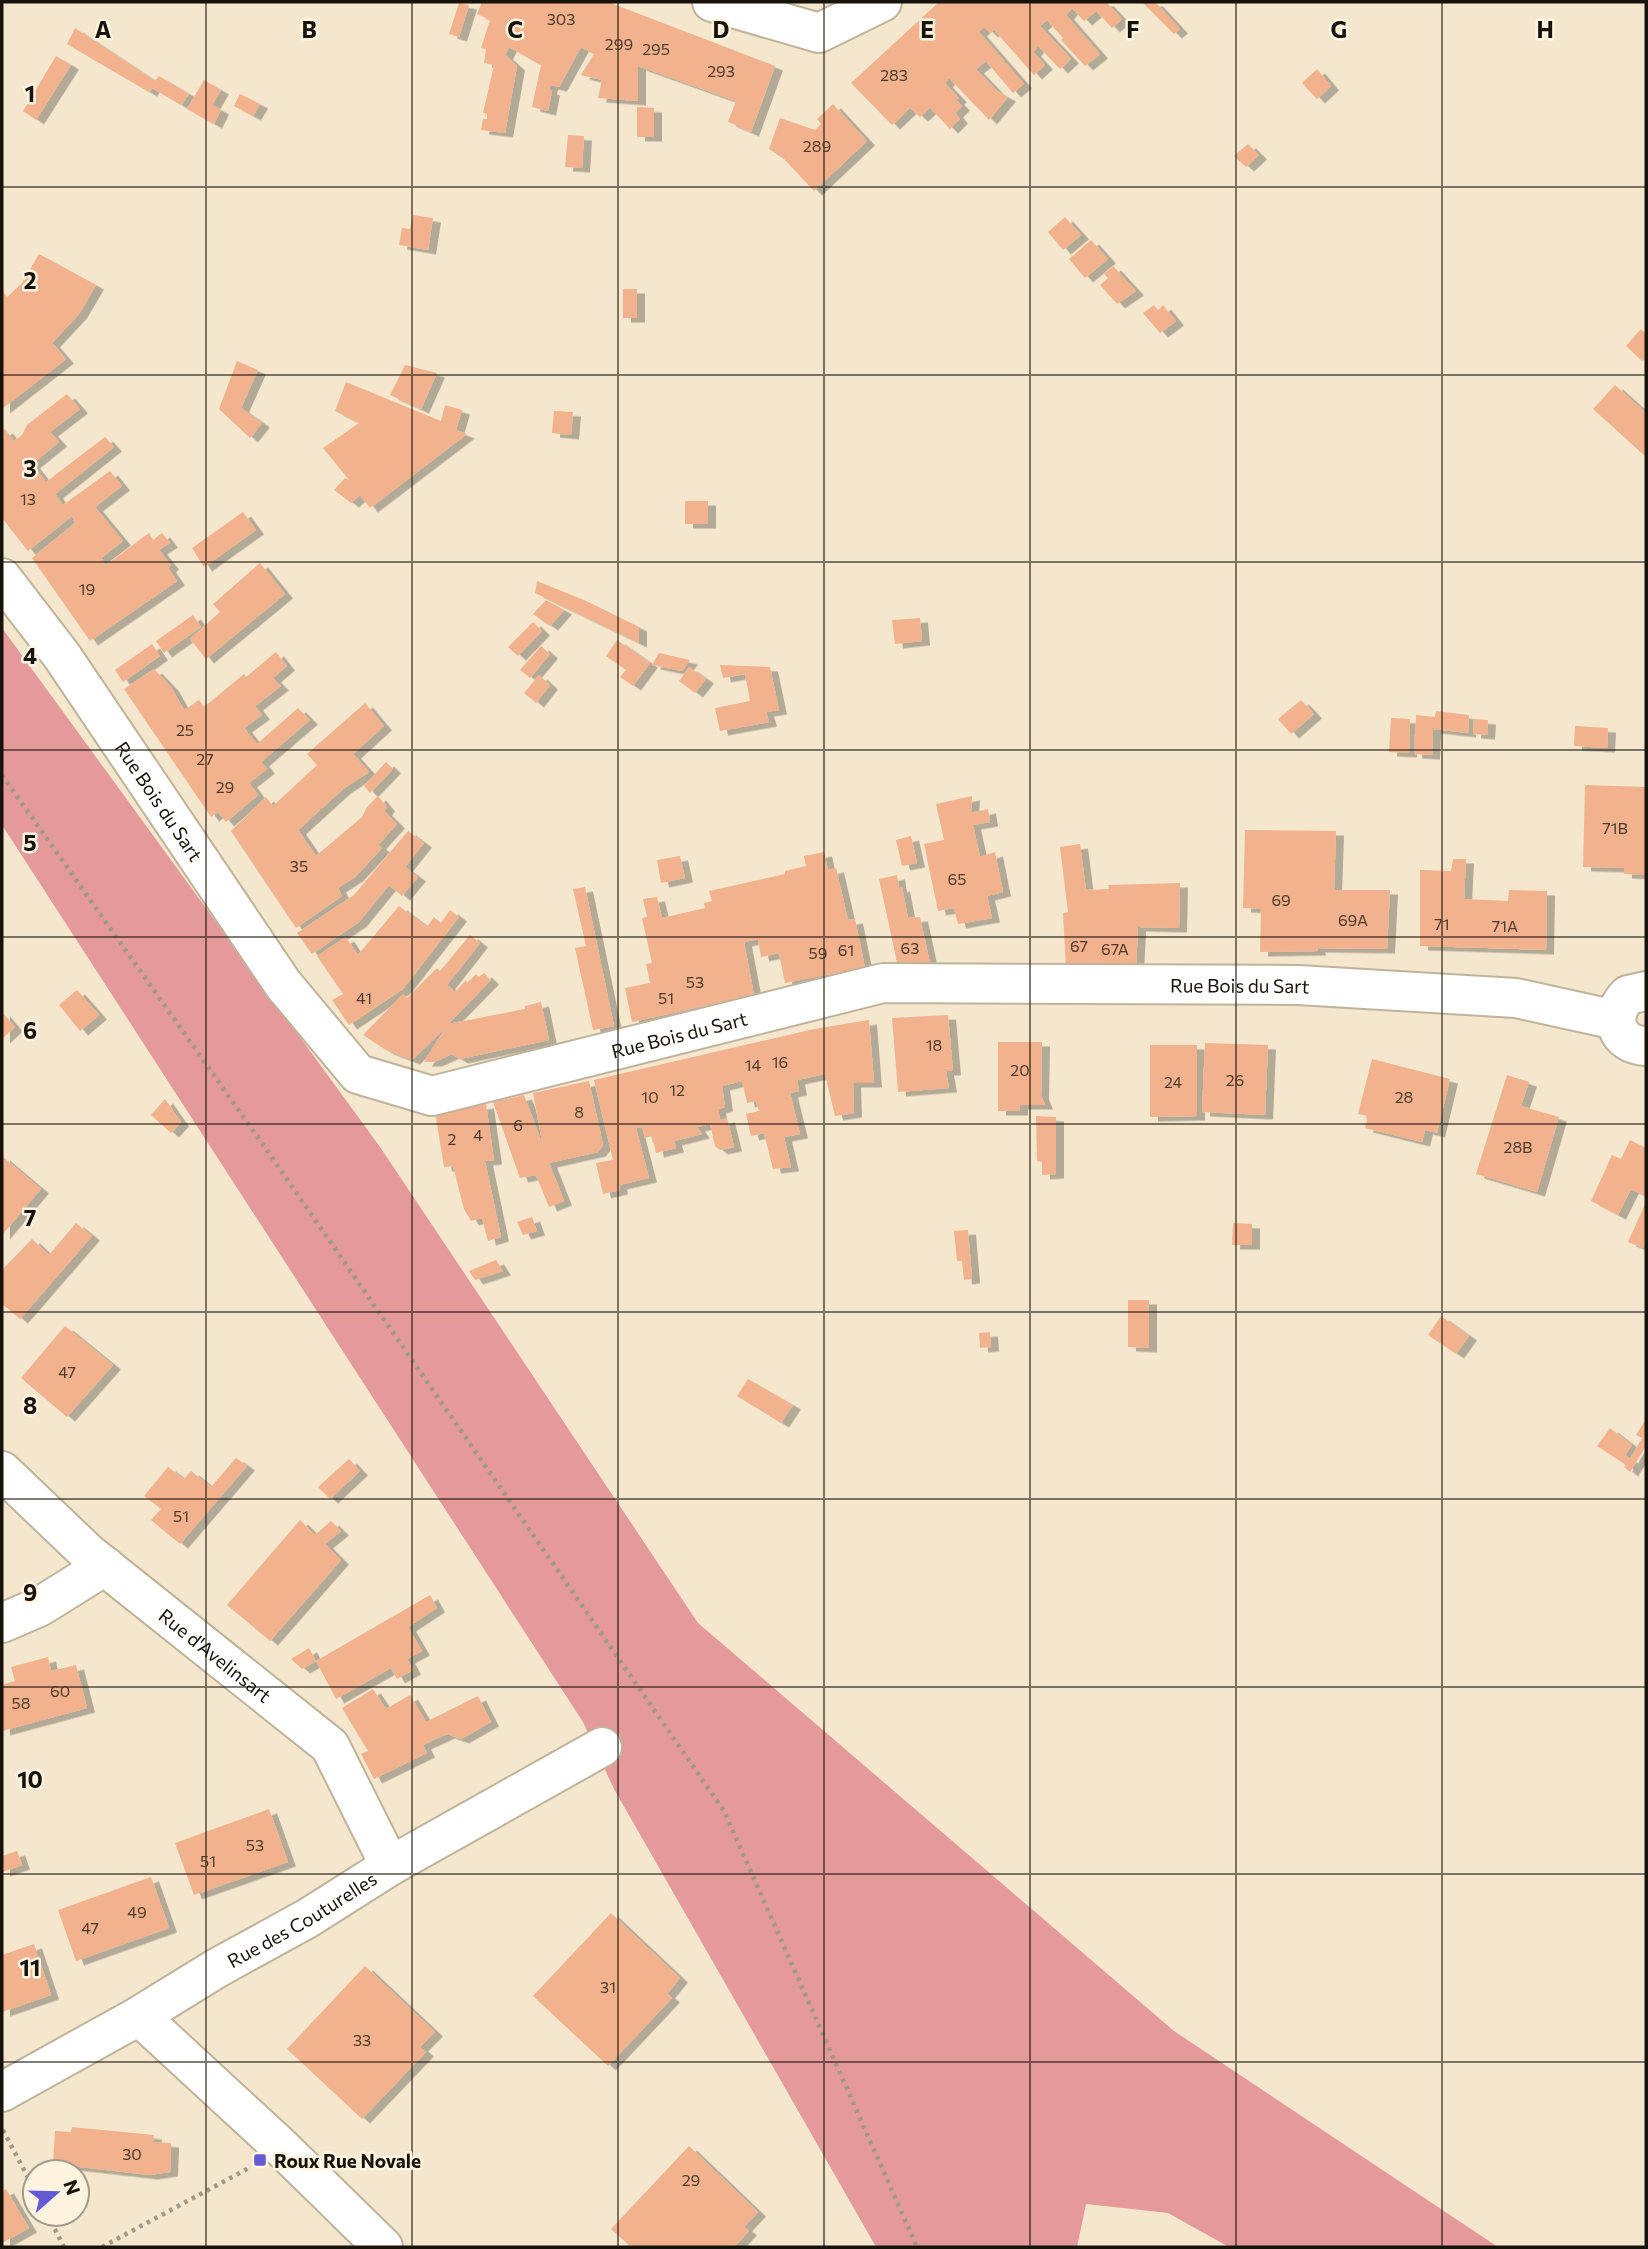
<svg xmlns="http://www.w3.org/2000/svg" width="1648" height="2249" viewBox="0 0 1648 2249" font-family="Commissioner,sans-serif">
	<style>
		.forest { fill: #e4999a }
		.building { fill: #f2b28d; filter: url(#shadow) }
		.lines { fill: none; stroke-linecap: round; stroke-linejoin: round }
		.minor-casing { stroke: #bfb39b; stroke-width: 42 }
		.path { stroke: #a29885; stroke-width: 4.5; stroke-dasharray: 3.5 5; stroke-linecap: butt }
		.minor { stroke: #fff; stroke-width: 38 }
		.grid { fill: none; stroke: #17120a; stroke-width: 2; stroke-opacity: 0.55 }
		.poi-dot { fill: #645ad3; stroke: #fff4e0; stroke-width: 2.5 }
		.labels { text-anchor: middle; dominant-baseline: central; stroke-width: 5; stroke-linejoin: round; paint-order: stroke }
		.number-label { font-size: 16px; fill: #4e3a2b }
		.street-label { font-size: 19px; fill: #17120a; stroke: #fff4e0 }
		.poi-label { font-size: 19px; font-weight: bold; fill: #17120a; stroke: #fff4e0; text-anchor: start }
		.grid-label { font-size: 23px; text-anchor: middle; font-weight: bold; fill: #17120a; stroke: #fff4e0; stroke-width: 5; stroke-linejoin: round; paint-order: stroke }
	</style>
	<defs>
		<filter id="shadow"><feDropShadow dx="8" dy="4.5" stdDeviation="0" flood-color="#0004"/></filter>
	</defs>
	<rect width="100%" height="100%" fill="#f4e7ce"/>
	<polygon class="forest" points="2,628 380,1147 698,1623 1174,2031 1498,2247 1229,2247 1168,2213 1086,2204 1077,2247 876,2247 614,1789 583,1722 2,825"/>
	<g class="building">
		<polygon points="482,2 608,2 775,66 751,132 728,122 736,101 638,66 638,101 598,98 602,80 581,75 594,54 581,47 559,87 550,85 549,90 552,91 548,111 532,107 541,65 509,47 505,55 517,66 505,133 481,130 483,119 487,119 487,114 483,113 494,65 484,63 486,49 481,48 490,20 477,14"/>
		<polygon points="939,2 1106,2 1122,19 1112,28 1096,11 1084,21 1072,8 1066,15 1100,54 1085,66 1061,40 1063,38 1047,20 1040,26 1071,59 1060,69 1038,46 1033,52 1045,65 1034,75 994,30 990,33 984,27 979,32 1024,84 1013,93 986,61 976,69 997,91 1008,97 989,120 949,78 945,83 959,98 956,100 962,106 955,113 960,119 950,129 930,108 920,117 910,108 892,125 851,83"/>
		<polygon points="1142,2 1155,2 1180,29 1174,34"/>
		<polygon points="459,3 469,5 459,37 449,34"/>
		<polygon points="75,28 155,81 159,76 189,94 181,105 152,88 149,92 67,44"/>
		<polygon points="56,56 71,65 36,120 23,111"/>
		<polygon points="1317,69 1331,86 1317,99 1302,83"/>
		<polygon points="204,80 221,90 212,105 221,110 214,124 187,109"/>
		<polygon points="240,94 260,104 253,116 234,106"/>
		<polygon points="833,104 867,141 814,191 784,159 769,149 780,118 815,130 821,124 817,119"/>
		<polygon points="637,107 654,108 654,137 637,137"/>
		<polygon points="568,135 584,136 582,168 565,167"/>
		<polygon points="1248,144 1259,155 1246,167 1234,156"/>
		<polygon points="413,215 433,218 428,250 399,245 402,228 410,229"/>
		<polygon points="1065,217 1081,235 1063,250 1048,232"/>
		<polygon points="1091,240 1108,259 1085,278 1069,259"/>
		<polygon points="39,254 96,285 79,314 52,343 66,359 2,409 2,290 7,297 22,283"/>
		<polygon points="1113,266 1136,291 1117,304 1100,285 1108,278 1104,274"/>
		<rect x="623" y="289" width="14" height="29"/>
		<polygon points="1154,305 1158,310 1163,305 1176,321 1160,333 1143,313"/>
		<polygon points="1641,329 1646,334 1646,357 1642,361 1626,346"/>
		<polygon points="237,361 258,370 241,408 262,423 250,438 219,409"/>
		<polygon points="405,365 437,373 421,409 390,395"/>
		<polygon points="346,382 441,421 445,405 462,410 456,430 467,434 370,508 360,495 351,503 334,490 345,478 349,480 323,448 359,423 335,411"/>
		<polygon points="1615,385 1646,413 1646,457 1593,409"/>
		<polygon points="67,394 80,409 50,432 59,442 32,464 46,482 105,437 114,447 55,494 63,505 110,471 122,486 95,507 123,541 101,558 106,565 149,533 153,540 162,533 170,543 159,550 171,565 168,568 177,581 90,641 32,558 75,523 72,516 28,551 2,518 2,431 5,429 14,441 22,435 27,425"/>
		<polygon points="554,411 573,412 571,435 552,433"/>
		<rect x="685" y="501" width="23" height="23"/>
		<polygon points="243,512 256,530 204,567 192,548"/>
		<polygon points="260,563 285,594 206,659 190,639 220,612 213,604"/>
		<polygon points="537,581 584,600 639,627 639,643 535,593"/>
		<polygon points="546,600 564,610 550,626 533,614"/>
		<polygon points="193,615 201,627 164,653 156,641"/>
		<polygon points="920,618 922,641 895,644 892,620"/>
		<polygon points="533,622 542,631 518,656 508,647"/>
		<polygon points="617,640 650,663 633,686 620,677 626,670 606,656"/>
		<polygon points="152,644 160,656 123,682 115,670"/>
		<polygon points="541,646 550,654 530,678 520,670"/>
		<polygon points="276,652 287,666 273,678 281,686 255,706 262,715 244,728 257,744 298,708 310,720 261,762 267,769 249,783 258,795 226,822 218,812 211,817 124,689 154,669 171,687 184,710 199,700 204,707 244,674 246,677"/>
		<polygon points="659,653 690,660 682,671 652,665"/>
		<polygon points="720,665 770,667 779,710 766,712 769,722 720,731 715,708 750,701 745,674 723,678"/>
		<polygon points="689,667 706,679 695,693 679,681"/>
		<polygon points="539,675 550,685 536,703 524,693"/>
		<polygon points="1301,700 1314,714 1291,734 1278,719"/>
		<polygon points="365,703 384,726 353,754 369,772 343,789 298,830 316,856 362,817 367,807 378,796 387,807 384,811 397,824 378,845 382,848 355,877 338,888 342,896 296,928 231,831 266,797 273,806 317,765 307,754"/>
		<polygon points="1436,711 1469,715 1468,733 1433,729 1432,755 1414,754 1416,715 1435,717"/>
		<polygon points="1391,718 1410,719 1409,753 1389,752"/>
		<polygon points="1474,719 1488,720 1487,735 1473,734"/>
		<polygon points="1575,726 1608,728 1607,748 1574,746"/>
		<polygon points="386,762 393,769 370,793 364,786"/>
		<polygon points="1585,785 1646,787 1646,875 1624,874 1624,868 1583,867"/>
		<polygon points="972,796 971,813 988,809 990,822 973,825 980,857 995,852 1003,892 987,896 992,918 958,924 954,908 938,911 924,844 944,840 936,804"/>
		<polygon points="1245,830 1336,831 1334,890 1390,890 1387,949 1317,948 1318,951 1260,952 1261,909 1243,908"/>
		<polygon points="408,831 424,843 405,867 418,877 402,896 389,885 359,922 312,954 297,933 354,895"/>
		<polygon points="911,836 917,863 902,866 896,840"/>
		<polygon points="1080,844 1086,890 1109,889 1108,885 1180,883 1179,928 1138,927 1136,969 1066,969 1063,913 1068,912 1060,847"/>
		<polygon points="824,852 828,870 836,868 848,920 855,919 867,978 838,979 836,973 785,983 779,953 761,957 758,939 744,942 754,995 632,1022 625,988 650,983 646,964 652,963 642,918 647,917 643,899 657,897 662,918 705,908 704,903 712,901 709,891 785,874 785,871 806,866 804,856"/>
		<polygon points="680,856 685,878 661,883 657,860"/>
		<polygon points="1453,859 1466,859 1464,899 1508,901 1509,890 1547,891 1546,950 1420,946 1420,870 1451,871"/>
		<polygon points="897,875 899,888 902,887 908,918 920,917 932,973 900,976 879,879"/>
		<polygon points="585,887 614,1026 593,1030 575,948 586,946 573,889"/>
		<polygon points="399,906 427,927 434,917 441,923 450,910 459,917 403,989 349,1025 332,1000 343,994 317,956 346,937 358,955"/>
		<polygon points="470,935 480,943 447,985 455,992 466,980 467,983 476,974 479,977 484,973 491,980 448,1024 525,1009 525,1006 541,1002 549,1040 460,1059 452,1054 434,1062 424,1062 446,1027 412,1060 386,1050 363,1035 403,994 407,998 437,968 440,971"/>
		<polygon points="77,990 99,1015 80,1031 59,1005"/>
		<polygon points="2,1012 15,1027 2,1039"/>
		<polygon points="948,1015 953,1071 946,1071 949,1088 898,1092 892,1018"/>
		<polygon points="869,1020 874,1083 853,1083 854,1113 835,1116 825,1074 797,1080 799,1091 790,1093 800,1134 784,1137 791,1167 773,1169 764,1133 751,1136 746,1114 759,1111 756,1101 747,1103 742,1081 722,1086 725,1107 718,1109 720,1120 727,1118 734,1147 720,1150 715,1146 710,1124 697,1127 702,1134 674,1141 676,1148 656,1153 652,1136 645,1138 642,1127 636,1128 649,1178 619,1185 620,1190 603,1194 596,1163 613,1160 594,1080 814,1029"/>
		<polygon points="998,1042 1042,1042 1041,1095 1045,1105 1020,1105 1020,1111 998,1111"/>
		<polygon points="1205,1043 1268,1045 1265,1115 1202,1112"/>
		<polygon points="1150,1045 1197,1045 1197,1116 1150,1117"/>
		<polygon points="1372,1059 1450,1079 1437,1133 1425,1130 1422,1142 1365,1128 1368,1116 1358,1114"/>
		<polygon points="1507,1075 1529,1082 1521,1106 1559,1117 1537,1192 1476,1174"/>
		<polygon points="589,1081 603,1145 598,1152 549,1163 564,1201 549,1207 536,1175 520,1178 493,1102 524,1095 543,1146 533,1093"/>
		<polygon points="165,1099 181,1122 171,1133 151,1115"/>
		<polygon points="486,1104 494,1160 485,1161 501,1237 488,1241 482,1218 471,1221 464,1209 453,1166 444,1167 435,1112"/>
		<polygon points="1036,1116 1056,1117 1056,1174 1042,1175 1042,1162 1037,1161"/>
		<polygon points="1630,1140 1646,1148 1646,1196 1631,1189 1618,1215 1591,1201 1612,1155 1621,1159"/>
		<polygon points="2,1156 41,1189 2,1235"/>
		<polygon points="1646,1202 1646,1242 1643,1248 1628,1242"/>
		<polygon points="532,1217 537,1231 523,1235 517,1222"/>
		<polygon points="76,1223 92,1236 20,1319 2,1304 2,1270 32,1239 49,1255"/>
		<polygon points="1233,1223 1252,1224 1252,1245 1232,1245"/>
		<polygon points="968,1230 972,1279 964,1280 962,1261 957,1261 954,1231"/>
		<polygon points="496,1260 503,1271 475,1280 469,1271"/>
		<polygon points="1128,1300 1149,1300 1149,1348 1128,1347"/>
		<polygon points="1441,1316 1469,1336 1456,1354 1428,1335"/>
		<polygon points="65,1326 113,1365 67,1417 21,1378"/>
		<polygon points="990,1332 991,1347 980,1348 979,1333"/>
		<polygon points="748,1379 793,1405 781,1423 737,1396"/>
		<polygon points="1646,1419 1646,1446 1630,1472 1624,1467 1626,1465 1597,1446 1610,1428 1632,1445 1625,1455 1630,1459 1642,1438 1636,1435"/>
		<polygon points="236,1458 247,1466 180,1544 151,1520 161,1509 144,1496 168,1467 184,1479 191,1471 211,1487"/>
		<polygon points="349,1459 360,1471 330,1499 318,1487"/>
		<polygon points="300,1520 315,1535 331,1521 341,1531 325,1544 341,1560 270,1641 227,1605"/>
		<polygon points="430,1595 437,1608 408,1627 422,1651 407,1659 413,1670 397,1679 391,1668 336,1699 316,1661"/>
		<polygon points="309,1648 316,1661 302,1669 291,1659"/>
		<polygon points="48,1657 51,1671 76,1665 87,1708 2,1731 2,1685 15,1681 11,1667"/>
		<polygon points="373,1689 386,1709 410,1695 426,1722 478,1696 491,1722 461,1739 447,1734 423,1745 427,1753 374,1779 361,1754 368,1751 342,1708"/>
		<polygon points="269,1809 288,1862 194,1895 175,1843"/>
		<polygon points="17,1851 22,1865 2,1872 2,1856"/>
		<polygon points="151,1877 169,1928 76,1961 58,1910"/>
		<polygon points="611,1913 680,1978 667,1994 672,1998 608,2066 533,1996"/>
		<polygon points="34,1944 51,1995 2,2012 2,1955"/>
		<polygon points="365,1966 435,2032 420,2047 426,2052 362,2119 287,2049"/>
		<polygon points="72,2127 154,2135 153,2142 171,2143 170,2172 150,2175 53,2164 55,2131 71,2132"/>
		<polygon points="689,2146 758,2212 744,2227 749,2231 734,2247 631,2247 611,2229"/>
		<polygon points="6,2189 29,2228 2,2243 2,2191"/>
	</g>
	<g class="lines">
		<g class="minor-casing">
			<g id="minor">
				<polyline points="712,2 819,33 882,2"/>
				<path id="s1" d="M2 578 62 656 283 984 358 1074 432 1096 883 983 1298 985 1516 998 1616 1020"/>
				<path d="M1646 991 1628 995C1607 1016 1616 1045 1646 1046"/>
				<path id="s2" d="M2 1471 88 1553 330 1746 390 1866"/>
				<polyline points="2,1623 39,1607 105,1566"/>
				<polyline points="139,2016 282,2148 383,2247"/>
				<path id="s3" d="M2 2092 139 2016 217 1968 308 1918 390 1866 602 1747"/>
			</g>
		</g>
		<g class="path">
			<polyline points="2,775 273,1159 724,1811 917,2247"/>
			<polyline points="3,2130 35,2191"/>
			<polyline points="47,2214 64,2247"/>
			<polyline points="102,2247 249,2168"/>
		</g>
		<use href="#minor" class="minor"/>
	</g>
	<path class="grid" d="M206 2V2247M412 2V2247M618 2V2247M824 2V2247M1030 2V2247M1236 2V2247M1442 2V2247M2 187H1646M2 375H1646M2 562H1646M2 750H1646M2 937H1646M2 1124H1646M2 1312H1646M2 1499H1646M2 1687H1646M2 1874H1646M2 2062H1646"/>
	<rect class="poi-dot" x="253" y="2153" width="14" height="14" rx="3.5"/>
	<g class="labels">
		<g class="number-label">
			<text x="561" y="18">303</text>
			<text x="619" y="43">299</text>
			<text x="656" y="48">295</text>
			<text x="721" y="70">293</text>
			<text x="894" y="74">283</text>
			<text x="817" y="145">289</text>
			<text x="28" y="498">13</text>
			<text x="87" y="588">19</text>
			<text x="185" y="729">25</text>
			<text x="205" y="758">27</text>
			<text x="225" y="786">29</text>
			<text x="1615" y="827">71B</text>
			<text x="299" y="865">35</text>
			<text x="957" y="878">65</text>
			<text x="1281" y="899">69</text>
			<text x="1353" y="919">69A</text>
			<text x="1442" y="923">71</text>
			<text x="1505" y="925">71A</text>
			<text x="1079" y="945">67</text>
			<text x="910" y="947">63</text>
			<text x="1115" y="948">67A</text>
			<text x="846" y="949">61</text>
			<text x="818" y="952">59</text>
			<text x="695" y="981">53</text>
			<text x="364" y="997">41</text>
			<text x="666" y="997">51</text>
			<text x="934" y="1044">18</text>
			<text x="780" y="1061">16</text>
			<text x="753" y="1064">14</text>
			<text x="1020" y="1069">20</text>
			<text x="1235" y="1079">26</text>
			<text x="1173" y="1081">24</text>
			<text x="677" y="1089">12</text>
			<text x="650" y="1096">10</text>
			<text x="1404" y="1096">28</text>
			<text x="579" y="1111">8</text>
			<text x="518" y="1124">6</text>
			<text x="478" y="1134">4</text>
			<text x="452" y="1138">2</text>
			<text x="1518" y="1146">28B</text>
			<text x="67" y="1371">47</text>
			<text x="181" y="1515">51</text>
			<text x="60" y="1690">60</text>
			<text x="21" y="1702">58</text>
			<text x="255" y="1844">53</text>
			<text x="208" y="1860">51</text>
			<text x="137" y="1911">49</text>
			<text x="90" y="1927">47</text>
			<text x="608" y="1986">31</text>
			<text x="362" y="2039">33</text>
			<text x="132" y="2153">30</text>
			<text x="691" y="2179">29</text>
		</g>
		<g class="street-label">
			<text stroke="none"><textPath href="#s1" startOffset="273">Rue Bois du Sart</textPath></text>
			<text stroke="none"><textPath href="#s1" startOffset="1510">Rue Bois du Sart</textPath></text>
			<text stroke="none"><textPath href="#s1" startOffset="943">Rue Bois du Sart</textPath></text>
			<text stroke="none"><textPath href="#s2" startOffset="282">Rue d'Avelinsart</textPath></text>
			<text stroke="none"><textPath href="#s3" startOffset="346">Rue des Couturelles</textPath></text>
		</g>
		<g class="poi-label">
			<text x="274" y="2160">Roux Rue Novale</text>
		</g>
	</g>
	<g class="grid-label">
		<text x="103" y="38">A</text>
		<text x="309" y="38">B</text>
		<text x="515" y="38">C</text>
		<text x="721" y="38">D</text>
		<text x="927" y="38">E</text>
		<text x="1133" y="38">F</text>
		<text x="1339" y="38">G</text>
		<text x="1545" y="38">H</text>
		<text x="30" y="102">1</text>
		<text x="30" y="289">2</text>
		<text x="30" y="477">3</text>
		<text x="30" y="664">4</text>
		<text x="30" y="851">5</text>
		<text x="30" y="1039">6</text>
		<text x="30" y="1226">7</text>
		<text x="30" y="1414">8</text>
		<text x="30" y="1601">9</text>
		<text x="30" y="1788">10</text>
		<text x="30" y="1976">11</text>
	</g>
	<rect width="1648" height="2249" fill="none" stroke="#17120a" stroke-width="7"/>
	<g transform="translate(56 2193) rotate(70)"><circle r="33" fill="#fff4e0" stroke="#a29a8a" stroke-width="2"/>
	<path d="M0-5L12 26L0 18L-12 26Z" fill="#645ad3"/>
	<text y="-10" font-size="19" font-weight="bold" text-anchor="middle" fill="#17120a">N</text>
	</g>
</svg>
